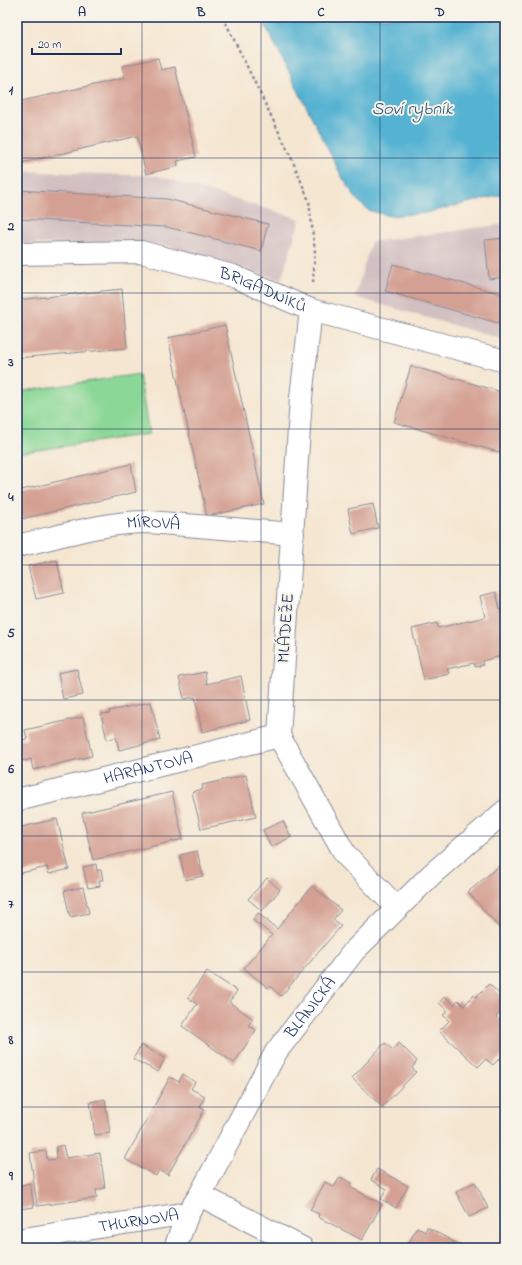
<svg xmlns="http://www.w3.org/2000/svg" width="522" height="1265" viewBox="0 0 522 1265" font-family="'Indie Flower',sans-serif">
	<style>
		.industrial { fill: #d2bfc1 }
		.green { fill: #8bd896; stroke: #53847a }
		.water { fill: #54b2d2; stroke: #387098 }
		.building { fill: #d4a093 }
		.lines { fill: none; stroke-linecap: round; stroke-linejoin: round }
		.street-casing { stroke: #888a98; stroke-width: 24 }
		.path { stroke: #888a98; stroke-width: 2.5; stroke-dasharray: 3 3; stroke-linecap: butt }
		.street { stroke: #fff; stroke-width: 22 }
		.grid { fill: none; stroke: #1b2f5e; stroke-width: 1; stroke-opacity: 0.55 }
		.labels { text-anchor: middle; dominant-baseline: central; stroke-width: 4; stroke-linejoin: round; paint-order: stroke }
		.street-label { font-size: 17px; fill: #1b2f5e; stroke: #f7f3e8 }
		.water-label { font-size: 18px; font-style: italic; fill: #2c5681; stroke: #f7f3e8 }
		.neatline { fill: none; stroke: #1b2f5e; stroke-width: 1.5 }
		.grid-label { font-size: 13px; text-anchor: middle; font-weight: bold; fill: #1b2f5e }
	</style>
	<rect width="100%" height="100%" fill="#f7f3e8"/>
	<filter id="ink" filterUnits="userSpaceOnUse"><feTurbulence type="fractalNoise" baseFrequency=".025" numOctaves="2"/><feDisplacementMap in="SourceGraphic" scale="8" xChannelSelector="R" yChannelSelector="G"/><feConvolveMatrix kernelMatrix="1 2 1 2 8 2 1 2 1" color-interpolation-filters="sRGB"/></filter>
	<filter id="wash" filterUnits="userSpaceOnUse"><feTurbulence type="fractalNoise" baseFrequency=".012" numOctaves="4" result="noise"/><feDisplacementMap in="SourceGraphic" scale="16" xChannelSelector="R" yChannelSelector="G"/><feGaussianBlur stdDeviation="0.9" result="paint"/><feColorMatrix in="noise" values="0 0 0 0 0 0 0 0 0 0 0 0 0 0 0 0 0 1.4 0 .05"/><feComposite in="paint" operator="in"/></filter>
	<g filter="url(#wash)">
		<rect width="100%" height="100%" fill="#f5e6d1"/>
		<g class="industrial">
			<polygon points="17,171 158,176 300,219 281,280 161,244 17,244"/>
			<polygon points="505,224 505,340 355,297 371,242"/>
		</g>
		<polygon class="green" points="139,374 149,434 17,453 17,392"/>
		<polygon class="water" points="261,17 505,17 505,194 425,213 389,216 368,210 357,200 342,177"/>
		<g id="blocks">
			<g class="building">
				<polygon points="158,58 161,70 175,67 196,157 177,161 178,166 146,174 137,136 17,164 17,102 125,78 122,66"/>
				<polygon points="17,190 167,199 268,224 261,251 196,234 166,227 17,219"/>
				<polygon points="505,238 505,277 489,279 485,240"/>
				<polygon points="393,264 505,295 505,325 385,291"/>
				<polygon points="122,289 127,348 17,358 17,300"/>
				<polygon points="225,325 264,504 207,516 168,338"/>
				<polygon points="411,366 505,393 505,454 394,422"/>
				<polygon points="131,464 136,492 17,520 17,491"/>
				<polygon points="373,504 378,528 353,534 348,509"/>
				<polygon points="57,560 64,593 36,599 28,566"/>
				<polygon points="496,592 501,613 505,612 505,655 482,661 483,665 475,667 474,663 447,669 449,674 424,680 412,629 437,623 438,628 485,617 480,596"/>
				<polygon points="77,669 83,695 63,699 58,673"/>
				<polygon points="205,672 207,684 241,676 250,720 202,732 195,697 184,699 179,677"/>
				<polygon points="151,702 160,740 119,750 116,737 107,740 101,714 110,713 109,711"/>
				<polygon points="83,717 92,756 33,770 31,759 25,761 20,759 17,747 17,741 27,739 25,730"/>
				<polygon points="246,775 256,817 201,829 192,792 203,789 202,785"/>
				<polygon points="172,792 183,839 93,860 82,813"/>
				<polygon points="57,819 69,869 49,874 47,867 17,874 17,828"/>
				<polygon points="283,821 291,837 271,847 263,830"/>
				<polygon points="197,851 203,876 185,880 180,855"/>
				<polygon points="505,861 505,929 502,931 468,892"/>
				<polygon points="96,864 97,871 101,870 103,880 99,880 100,886 88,888 83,867"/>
				<polygon points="267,878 280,890 262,911 248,899"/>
				<polygon points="312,886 341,910 333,920 341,926 281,996 270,986 268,988 244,968 272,935 253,920 258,913 277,929"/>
				<polygon points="83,887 89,913 70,917 64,891"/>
				<polygon points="207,971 237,991 229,1002 253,1019 248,1025 256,1030 234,1063 182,1026 197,1004 188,998"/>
				<polygon points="489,984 505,999 505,1007 496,1017 505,1025 505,1053 493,1065 486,1059 478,1067 439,1031 449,1021 443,1015 448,1011 439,1003 445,996 454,1005 458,1000 464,1006 473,995 476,997"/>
				<polygon points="385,1043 393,1050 399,1043 417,1061 412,1068 416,1072 382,1107 352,1078"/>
				<polygon points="141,1045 165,1058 158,1072 133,1059"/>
				<polygon points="183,1074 195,1082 191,1089 205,1096 200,1107 205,1109 168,1175 159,1170 156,1176 125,1159 170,1077 179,1082"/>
				<polygon points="105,1099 110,1133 95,1135 90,1102"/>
				<polygon points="63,1145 66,1158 100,1153 105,1188 96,1190 97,1198 37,1206 30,1153 46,1151 47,1160 57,1159 56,1147"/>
				<polygon points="377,1169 408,1186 396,1208 381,1199 387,1189 371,1180"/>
				<polygon points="340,1177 352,1183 350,1187 382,1204 362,1240 318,1217 319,1214 310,1210 325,1182 334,1187"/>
				<polygon points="475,1182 488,1208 469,1217 456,1192"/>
				<polygon points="30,1183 34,1207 20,1209 17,1194 17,1186"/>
				<polygon points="417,1227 425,1232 427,1227 465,1248 414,1248 408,1245"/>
			</g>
		</g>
	</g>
	<g filter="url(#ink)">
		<use href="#blocks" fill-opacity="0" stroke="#888a98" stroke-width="1"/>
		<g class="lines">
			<g class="street-casing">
				<g id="street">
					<path id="s1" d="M17 254 141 252 233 276 311 310 505 361"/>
					<polyline points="311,310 301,398 279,736 345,854 397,908"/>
					<path id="s2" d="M17 546C61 536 104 522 149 522L293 534"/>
					<path id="s3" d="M17 800 279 736"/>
					<polyline points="200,1195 302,1248"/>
					<path id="s4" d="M17 1240 188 1213"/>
					<path id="s5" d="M175 1248 188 1213 200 1195 276 1052 354 951 432 874 505 811"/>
				</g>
			</g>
			<polyline class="path" points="223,17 291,157 309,201 315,252 313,283"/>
			<use href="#street" class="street"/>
		</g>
	</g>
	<path class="grid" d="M142 17V1248M261 17V1248M380 17V1248M17 158H505M17 293H505M17 429H505M17 565H505M17 700H505M17 836H505M17 972H505M17 1107H505"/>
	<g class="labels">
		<g class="street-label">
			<text stroke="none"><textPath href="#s1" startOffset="252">BRIGÁDNÍKŮ</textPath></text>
			<text stroke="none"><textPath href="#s2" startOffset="139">MÍROVÁ</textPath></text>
			<text transform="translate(286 628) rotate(-86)">MLÁDEŽE</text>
			<text stroke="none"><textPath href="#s3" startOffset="135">HARANTOVA</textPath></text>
			<text stroke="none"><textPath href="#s5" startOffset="277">BLANICKÁ</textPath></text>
			<text stroke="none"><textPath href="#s4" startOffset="123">THURNOVA</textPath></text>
		</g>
		<g class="water-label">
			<text x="412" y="110">Soví rybník</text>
		</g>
	</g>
	<rect width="522" height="1265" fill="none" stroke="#f7f3e8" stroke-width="44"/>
	<path d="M32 48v6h89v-6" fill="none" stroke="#1b2f5e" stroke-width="2"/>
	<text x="38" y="48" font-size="12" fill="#1b2f5e" stroke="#f7f3e8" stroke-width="3" paint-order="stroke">20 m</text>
	<rect x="22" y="22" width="478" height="1221" class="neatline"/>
	<g class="grid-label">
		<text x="82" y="16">A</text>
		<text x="201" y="16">B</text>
		<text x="321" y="16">C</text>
		<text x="440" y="16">D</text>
		<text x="11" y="94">1</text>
		<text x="11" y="230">2</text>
		<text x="11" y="366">3</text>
		<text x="11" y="501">4</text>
		<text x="11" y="637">5</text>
		<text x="11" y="773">6</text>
		<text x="11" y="908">7</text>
		<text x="11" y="1044">8</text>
		<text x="11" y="1180">9</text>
	</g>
</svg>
